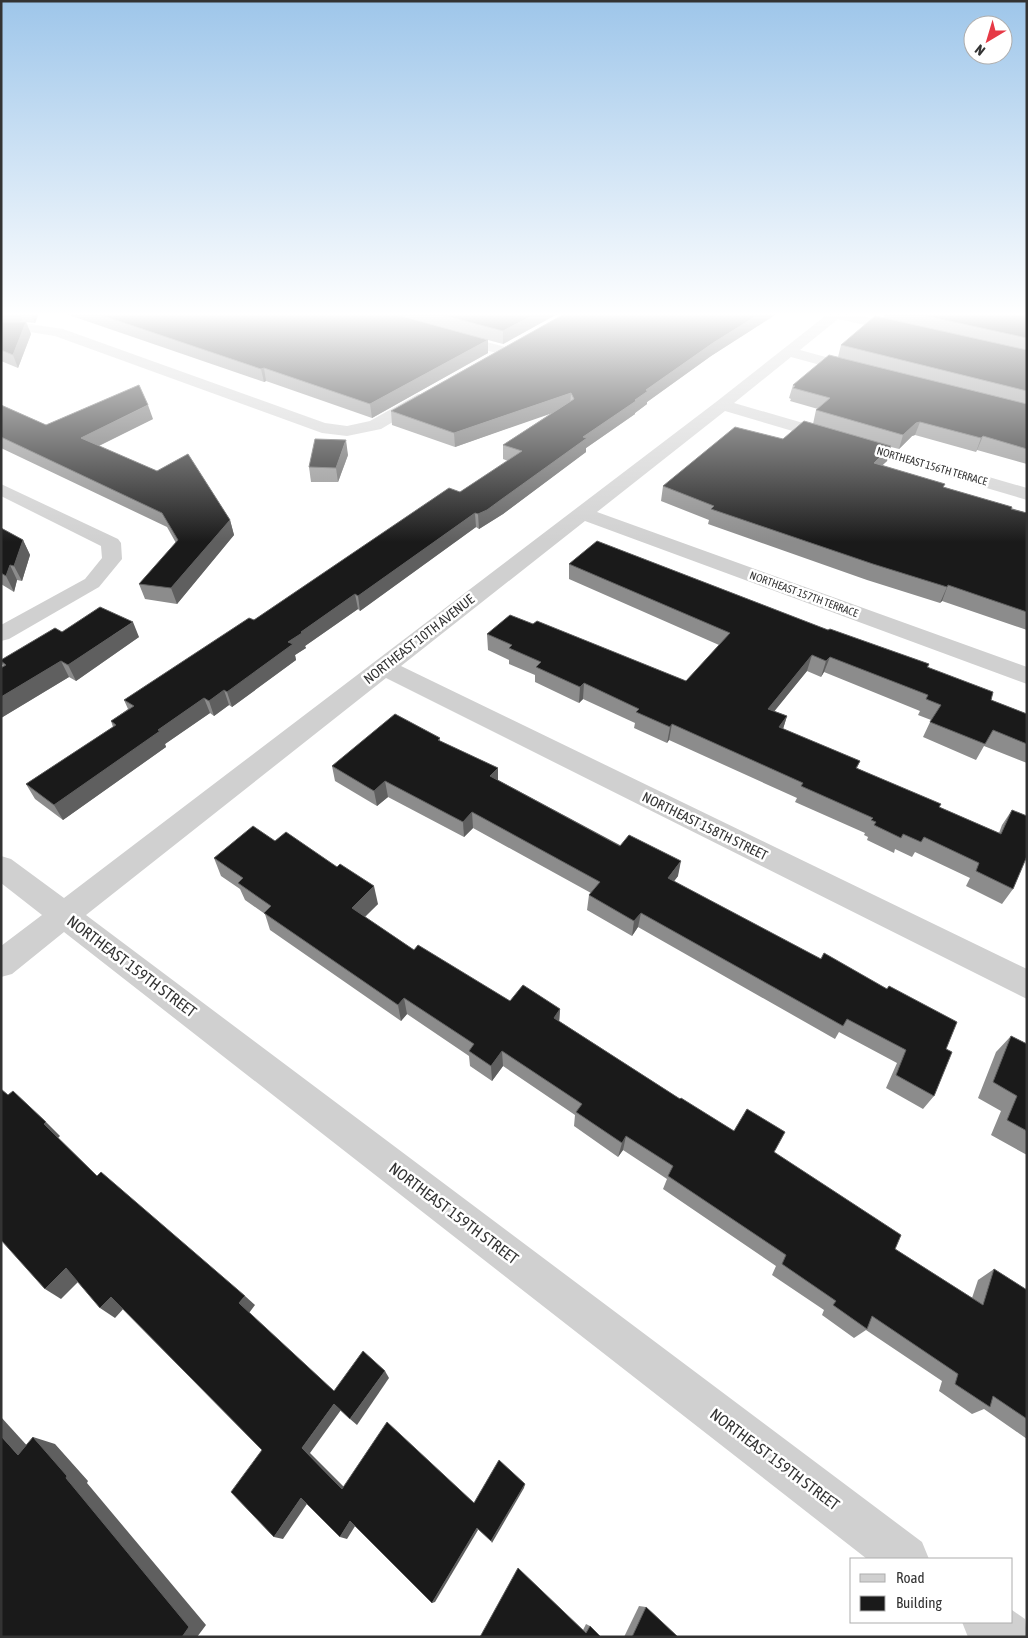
<svg xmlns="http://www.w3.org/2000/svg" width="1028" height="1638" viewBox="0 0 1028 1638" font-family="'Asap Condensed',sans-serif">
	<style>
		.lines { fill: none; stroke-linecap: round; stroke-linejoin: round }
		.minor { fill: #d0d0d0; fill-rule: evenodd }
		.wall { fill: #8c8c8c }
		.shaded-wall { fill: #5f5f5f }
		.building { fill: #1a1a1a; stroke: #5f5f5f }
		.labels { text-anchor: middle; dominant-baseline: central; stroke-width: 5; stroke-linejoin: round; paint-order: stroke }
		.far-street-label { font-size: 11px; fill: #333; stroke: #fff }
		.street-label { font-size: 14px; fill: #333; stroke: #fff }
		.near-street-label { font-size: 16px; fill: #333; stroke: #fff }
	</style>
	<rect width="100%" height="100%" fill="#fff"/>
	<g class="lines">
		<g class="minor">
			<polygon points="829,313 849,313 911,327 913,330 911,333 906,334 838,319 800,350 862,367 865,370 862,373 857,375 791,357 734,403 1027,488 1027,500 725,411 597,512 1027,667 1027,684 585,521 401,666 1027,969 1027,999 386,678 86,915 922,1542 929,1559 867,1559 64,932 12,974 1,977 1,946 42,915 1,883 1,856 11,859 64,898 716,402"/>
			<polygon points="23,323 63,329 325,423 347,426 370,421 418,394 430,394 432,397 430,400 381,429 347,436 322,433 55,336 23,331 1,333 1,325"/>
			<polygon points="453,333 509,348 511,351 509,354 504,355 448,340 446,337 448,334"/>
			<polygon points="1,484 118,539 121,543 122,559 99,587 9,639 1,641 1,625 85,579 102,558 101,546 1,496"/>
			<polygon points="1012,1610 1025,1619 1027,1637 968,1637 962,1622 1012,1622"/>
		</g>
	</g>
	<g class="wall">
		<polygon points="1,313 39,313 35,323 26,322 31,334 18,368 1,361"/>
		<polygon points="63,313 390,313 475,336 391,313 559,313 503,344 488,340 488,353 372,418 266,381 264,382"/>
		<polygon points="566,313 778,313 711,356 647,402 647,404 635,413 635,414 586,448 586,452 503,514 479,529 476,527 360,611 358,609 305,646 306,648 295,655 296,660 232,707 229,705 214,716 210,713 165,744 166,747 63,820 35,799 26,784 113,727 111,721 128,709 124,700 254,620 460,492 508,461 503,459 503,445 553,412 455,447 392,425 391,411"/>
		<polygon points="885,313 1027,313 1027,464 977,450 976,452 915,435 912,436 899,449 891,447 887,461 882,465 944,487 1027,513 1027,630 942,601 940,603 867,580 708,524 709,520 661,501 663,486 783,439 813,424 816,410 818,409 790,401 791,399 789,398 793,385 838,357 841,345 883,318"/>
		<polygon points="1,405 46,425 153,419 99,446 230,520 234,535 177,604 145,599 139,584 176,543 167,527 1,448"/>
		<polygon points="348,455 338,482 311,482 309,467"/>
		<polygon points="1,528 23,540 30,555 22,581 17,580 14,592 1,584"/>
		<polygon points="569,564 828,630 929,664 928,668 991,700 1027,714 1027,763 984,746 976,760 923,737 931,720 918,715 920,711 824,672 821,677 807,671 774,711 787,716 783,729 860,761 857,768 939,807 999,833 1002,825 1012,810 1013,889 1002,904 966,886 970,878 915,852 912,857 895,849 894,853 867,840 868,837 864,835 865,833 795,802 797,798 669,740 667,743 634,728 635,723 583,699 579,703 535,682 535,675 509,664 509,660 488,650 487,634 533,624 686,681 719,645 569,579"/>
		<polygon points="62,632 139,637 76,681 69,677 1,718 1,668 3,666 1,662 1,660"/>
		<polygon points="440,738 440,741 498,768 498,780 678,876 674,881 946,1049 934,1096 923,1109 886,1088 897,1063 839,1032 835,1039 638,927 632,936 587,910 589,895 591,893 473,828 464,837 388,797 377,806 335,781 332,766"/>
		<polygon points="275,841 378,904 365,917 414,950 510,1001 560,1009 559,1021 680,1099 734,1131 774,1152 895,1249 972,1298 978,1280 994,1269 1027,1290 1027,1439 984,1409 972,1414 939,1391 942,1381 866,1330 854,1338 822,1315 824,1310 772,1275 776,1266 663,1189 667,1179 623,1150 618,1157 574,1126 575,1115 503,1066 492,1081 470,1066 469,1056 407,1014 401,1021 270,930 265,914 245,900 240,889 221,876 214,858"/>
		<polygon points="1011,1036 1027,1044 1027,1155 991,1135 1001,1111 978,1098 996,1052"/>
		<polygon points="639,1606 646,1607 677,1637 624,1637"/>
		<polygon points="586,1624 590,1626 601,1637 480,1637 583,1630"/>
	</g>
	<g class="shaded-wall">
		<polygon points="1,313 20,313 23,321 1,323"/>
		<polygon points="31,313 39,313 35,323"/>
		<polygon points="537,313 559,313 503,344 503,331"/>
		<polygon points="761,313 778,313 711,356 647,402 647,404 635,413 635,414 586,448 586,452 503,514 479,529 478,514 583,437 635,400 646,390 713,343"/>
		<polygon points="26,322 31,334 18,368 13,355"/>
		<polygon points="488,340 488,353 372,418 370,404"/>
		<polygon points="264,368 266,381 264,382 261,369"/>
		<polygon points="571,393 570,407 455,447 454,433"/>
		<polygon points="148,405 153,419 86,452 81,438"/>
		<polygon points="920,422 915,435 912,436 899,449 903,435 916,423"/>
		<polygon points="983,436 977,450 976,452 981,438"/>
		<polygon points="346,440 348,455 338,482 336,468"/>
		<polygon points="891,446 887,461 870,477 874,463"/>
		<polygon points="475,513 476,527 360,611 358,596"/>
		<polygon points="230,520 234,535 177,604 171,588"/>
		<polygon points="23,540 30,555 22,581 14,566"/>
		<polygon points="10,565 17,580 14,592 6,576"/>
		<polygon points="948,585 942,601 940,603 947,587"/>
		<polygon points="355,594 358,609 305,646 306,648 295,655 296,660 232,707 227,692 301,632"/>
		<polygon points="133,622 139,637 76,681 68,665"/>
		<polygon points="812,655 807,671 764,724 768,709"/>
		<polygon points="830,657 824,672 821,677 826,661"/>
		<polygon points="61,661 69,677 1,718 1,697"/>
		<polygon points="584,683 583,699 579,703 580,687"/>
		<polygon points="224,690 229,705 214,716 209,701"/>
		<polygon points="204,698 210,713 165,744 166,747 63,820 54,805 158,730"/>
		<polygon points="787,716 782,732 779,727"/>
		<polygon points="672,724 669,740 667,743 670,727"/>
		<polygon points="498,768 498,784 490,776"/>
		<polygon points="385,781 388,797 377,806 374,791"/>
		<polygon points="472,812 473,828 464,837 463,822"/>
		<polygon points="681,861 678,876 665,893 668,878"/>
		<polygon points="374,886 378,904 356,925 352,908"/>
		<polygon points="641,913 638,927 632,936 634,921"/>
		<polygon points="404,998 407,1014 401,1021 398,1005"/>
		<polygon points="560,1009 559,1025 554,1018"/>
		<polygon points="502,1051 503,1066 492,1081 491,1066"/>
		<polygon points="46,1122 60,1136 58,1138 44,1124"/>
		<polygon points="626,1136 623,1150 618,1157 622,1143"/>
		<polygon points="66,1268 81,1279 61,1299 45,1289"/>
		<polygon points="245,1296 255,1305 249,1313 239,1303"/>
		<polygon points="111,1297 125,1307 115,1318 100,1308"/>
		<polygon points="385,1371 389,1378 357,1425 350,1419"/>
		<polygon points="334,1404 341,1410 310,1453 349,1492 342,1489 302,1448"/>
		<polygon points="1,1417 41,1461 18,1455 1,1436"/>
		<polygon points="33,1437 55,1444 88,1481 87,1483 206,1625 197,1637 182,1637 66,1478"/>
		<polygon points="525,1484 524,1488 492,1543 491,1541"/>
		<polygon points="301,1498 309,1501 283,1539 274,1537"/>
		<polygon points="350,1521 357,1523 347,1539 340,1537"/>
		<polygon points="477,1528 478,1530 435,1602 432,1603"/>
	</g>
	<g class="building">
		<polygon points="95,313 390,313 488,340 370,404 264,368 261,369"/>
		<polygon points="435,313 537,313 503,331"/>
		<polygon points="566,313 761,313 713,343 646,390 648,391 635,400 636,401 583,437 587,438 502,499 487,510 478,514 475,513 358,596 355,594 301,632 302,633 288,642 293,644 227,692 224,690 209,701 204,698 158,730 160,731 54,805 26,784 116,725 111,721 134,706 124,700 249,618 254,620 449,488 460,492 522,451 503,445 574,399 571,393 454,433 391,411"/>
		<polygon points="913,313 1027,313 1027,338"/>
		<polygon points="875,316 1027,350 1027,391 841,345"/>
		<polygon points="1,322 26,322 13,355 1,350"/>
		<polygon points="829,355 1027,404 1027,449 983,436 981,438 920,422 916,423 903,435 816,410 830,398 793,388 795,386 793,385"/>
		<polygon points="139,385 148,405 81,438 157,471 188,454 230,520 171,588 139,584 178,540 162,513 1,437 1,405 46,425"/>
		<polygon points="804,421 891,446 874,463 945,484 943,487 1012,507 1011,509 1027,513 1027,612 948,585 947,587 873,564 711,509 714,506 663,486 735,427 783,439"/>
		<polygon points="315,439 346,440 336,468 309,467"/>
		<polygon points="1,528 23,540 14,566 10,565 6,576 1,573"/>
		<polygon points="597,541 828,630 830,629 929,664 927,667 993,692 991,700 1027,714 1027,744 993,730 985,744 930,722 941,705 926,699 928,695 830,657 826,661 812,655 768,709 787,716 779,727 860,761 856,768 941,804 939,807 1001,834 1012,810 1027,816 1027,856 1013,889 976,871 979,863 924,837 921,842 903,834 901,838 874,825 876,822 871,820 873,818 801,786 803,783 672,724 670,727 636,712 639,709 584,683 580,687 536,667 541,662 509,648 512,645 487,634 510,615 533,624 537,621 686,681 730,633 569,564"/>
		<polygon points="100,607 133,622 68,665 61,661 1,697 1,668 6,665 1,661 1,660 55,628 62,632"/>
		<polygon points="395,714 440,738 438,740 498,768 490,776 620,846 629,835 681,861 668,878 821,959 824,953 887,989 889,986 957,1022 946,1049 952,1052 934,1096 896,1075 906,1050 847,1019 843,1026 641,913 634,921 589,895 600,882 472,812 463,822 385,781 374,791 332,766"/>
		<polygon points="253,826 275,841 286,832 337,867 340,864 374,886 352,908 414,950 418,945 510,1001 523,985 560,1009 554,1018 680,1099 681,1098 734,1131 747,1109 785,1132 774,1152 901,1235 895,1249 983,1305 994,1269 1027,1290 1027,1419 993,1396 990,1407 955,1384 958,1374 872,1316 867,1329 833,1305 836,1301 782,1264 786,1255 668,1176 673,1166 626,1136 622,1143 576,1112 582,1104 502,1051 491,1066 469,1051 474,1044 404,998 398,1005 264,913 271,906 238,883 243,878 214,858"/>
		<polygon points="1011,1036 1027,1044 1027,1131 1007,1120 1017,1096 993,1082"/>
		<polygon points="1,1089 8,1095 13,1091 46,1122 44,1124 97,1176 101,1172 245,1296 239,1303 334,1391 363,1351 385,1371 350,1419 334,1404 302,1448 342,1489 387,1422 474,1503 499,1460 525,1484 491,1541 477,1528 432,1603 350,1521 340,1537 301,1498 274,1537 231,1492 262,1450 111,1297 100,1308 66,1268 45,1289 1,1240"/>
		<polygon points="1,1436 18,1455 33,1437 67,1476 66,1478 189,1627 182,1637 1,1637"/>
		<polygon points="518,1568 586,1633 590,1626 601,1637 480,1637"/>
		<polygon points="646,1607 677,1636 677,1637 632,1637"/>
	</g>
	<linearGradient id="sky" x2="0" y2="1"><stop stop-color="#9ec6ea"/><stop offset="0.58" stop-color="#fff"/><stop offset="1" stop-color="#fff" stop-opacity="0"/></linearGradient>
	<rect width="1028" height="542" fill="url(#sky)"/>
	<g class="labels">
		<g class="far-street-label">
			<text transform="translate(932 466) rotate(16)">NORTHEAST 156TH TERRACE</text>
			<text transform="translate(804 594) rotate(20)">NORTHEAST 157TH TERRACE</text>
		</g>
		<g class="street-label">
			<text transform="translate(419 639) rotate(-38)">NORTHEAST 10TH AVENUE</text>
			<text transform="translate(705 826) rotate(26)">NORTHEAST 158TH STREET</text>
		</g>
		<g class="near-street-label">
			<text transform="translate(132 966) rotate(37)">NORTHEAST 159TH STREET</text>
			<text transform="translate(454 1213) rotate(37)">NORTHEAST 159TH STREET</text>
			<text transform="translate(775 1459) rotate(37)">NORTHEAST 159TH STREET</text>
		</g>
	</g>
	<rect width="1028" height="1638" fill="none" stroke="#333333" stroke-width="5"/>
	<rect x="850" y="1558" width="162" height="65" fill="#ffffff" stroke="#adadad"/>
	<rect x="860" y="1574" width="25" height="8" fill="#d0d0d0" stroke="#adadad"/>
	<text x="896" y="1583" font-size="15" fill="#333333">Road</text>
	<rect x="860" y="1596" width="25" height="15" fill="#1a1a1a" stroke="#adadad"/>
	<text x="896" y="1608" font-size="15" fill="#333333">Building</text>
	<g transform="translate(988 40) rotate(218)"><circle r="24" fill="#ffffff" stroke="#adadad"/>
	<path d="M0-4L9 19L0 12L-9 19Z" fill="#e63946"/>
	<text y="-8" font-size="14" font-weight="bold" text-anchor="middle" fill="#333333">N</text>
	</g>
</svg>
